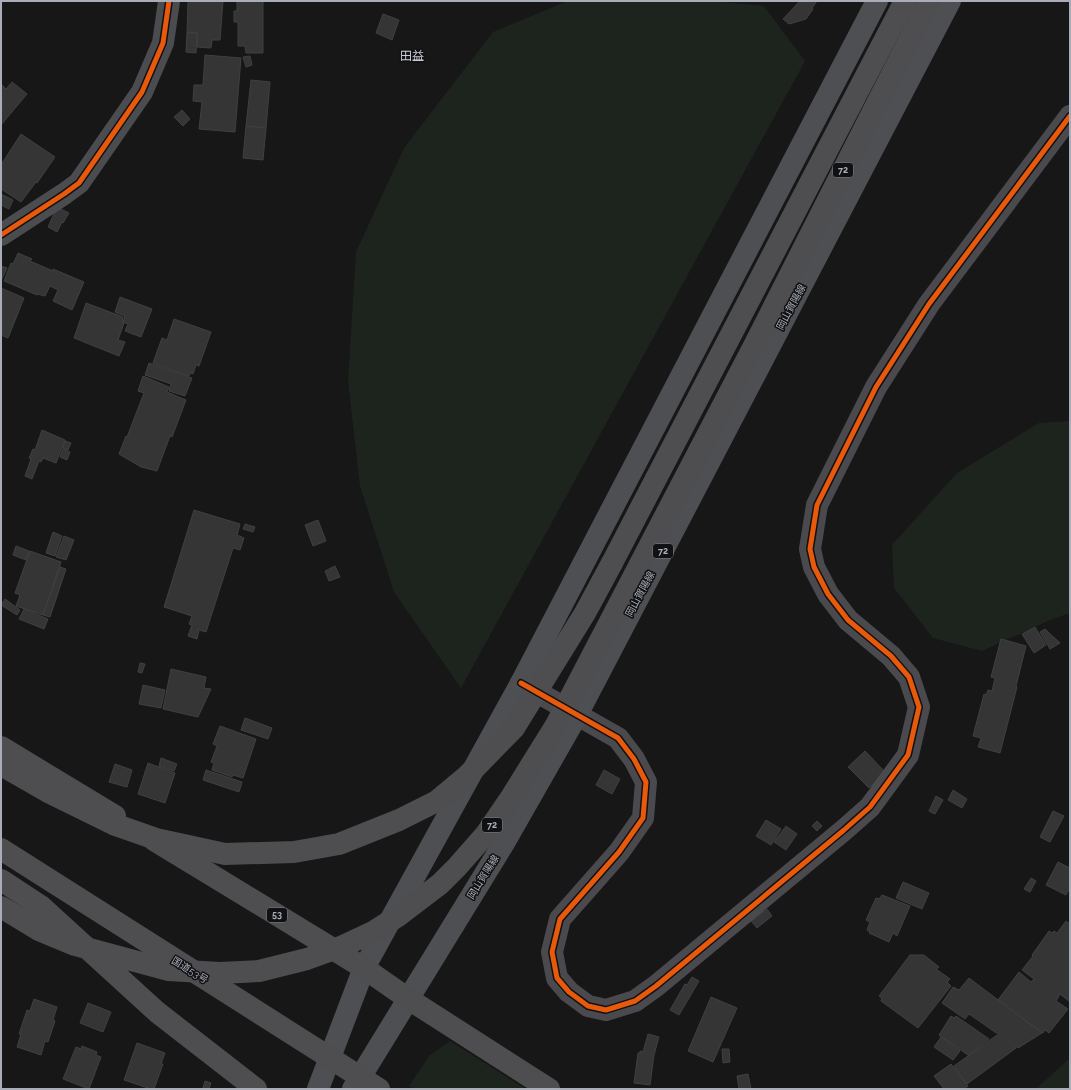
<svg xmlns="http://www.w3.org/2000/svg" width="1071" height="1090" viewBox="0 0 1071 1090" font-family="Raleway,'Noto Sans JP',sans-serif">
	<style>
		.green { fill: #1d241e }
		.building { fill: #353536; stroke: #3f4043 }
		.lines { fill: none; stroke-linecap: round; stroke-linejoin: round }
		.street { stroke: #4b4c50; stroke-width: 22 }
		.secondary { stroke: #4a4a4e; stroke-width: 22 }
		.primary { stroke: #4d4f52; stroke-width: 22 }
		.highway { stroke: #4e4e51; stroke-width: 22 }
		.highway-bridge { stroke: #4e4e51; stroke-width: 22 }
		.cycleway-casing { stroke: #111113; stroke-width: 8 }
		.cycleway { stroke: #e8590c; stroke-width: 5 }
		.labels { text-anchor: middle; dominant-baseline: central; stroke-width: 3; stroke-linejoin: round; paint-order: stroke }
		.shield { fill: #111113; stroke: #7b7e86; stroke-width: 1 }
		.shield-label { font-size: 9px; font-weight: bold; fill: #a8adb8 }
		.street-label { font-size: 10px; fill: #a8adb8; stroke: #111113 }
		.quarter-label { font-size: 12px; fill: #c9ccd4; stroke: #111113 }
	</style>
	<rect width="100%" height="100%" fill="#171717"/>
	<g class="green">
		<polygon points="568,1 711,1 764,6 805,61 461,688 394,592 360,486 348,381 356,252 404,148 493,32"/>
		<polygon points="1070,421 1070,613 1050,620 982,651 933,638 894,588 892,545 957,473 1039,423"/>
		<polygon points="450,1041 526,1089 414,1089 409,1086 429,1056"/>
		<polygon points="1070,1058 1070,1089 1036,1089"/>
	</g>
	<g class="building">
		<polygon points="188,1 223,1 220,40 212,40 211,48 197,47 197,33 187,33"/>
		<polygon points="237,1 263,1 263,53 246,53 245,46 238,46 238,22 234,22 234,11 237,11"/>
		<polygon points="800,1 817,1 812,8 813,9 806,19 789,24 783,19"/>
		<polygon points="383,14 399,20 392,40 376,33"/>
		<polygon points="187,33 197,33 196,53 186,52"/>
		<polygon points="205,55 241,58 235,132 199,129 202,102 193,101 194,85 203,85"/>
		<polygon points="250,56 252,65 246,67 243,57"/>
		<polygon points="251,80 270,82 266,128 246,126"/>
		<polygon points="12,82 27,94 1,125 1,84 6,89"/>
		<polygon points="182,110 190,119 183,126 174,117"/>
		<polygon points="246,126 266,128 263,160 243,158"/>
		<polygon points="21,134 55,157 37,183 36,182 21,202 1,189 1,165"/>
		<polygon points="1,194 13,200 9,209 1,205"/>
		<polygon points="57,207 69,213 63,223 62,222 57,232 48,227"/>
		<polygon points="18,253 32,259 30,261 53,271 53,269 84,282 72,310 53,301 58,290 50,286 45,296 37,294 37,295 4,281 11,263 13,264"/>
		<polygon points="1,266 7,268 1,281"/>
		<polygon points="1,288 24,298 8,338 1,335"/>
		<polygon points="120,297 152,309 141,337 125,331 128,324 123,322 125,316 115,312"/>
		<polygon points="86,303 123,317 122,322 124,323 118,340 125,342 119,356 74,338"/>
		<polygon points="174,319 211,332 199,366 196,365 193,374 190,373 189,376 153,363 162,338 167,340"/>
		<polygon points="149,363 192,378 185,396 169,391 171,384 145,375"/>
		<polygon points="143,376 169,387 167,392 186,400 172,437 170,436 157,471 141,467 119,454 126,436 127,437 144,393 138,391"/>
		<polygon points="42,430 65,440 56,463 43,458 41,462 39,461 32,479 25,476 31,459 29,458 33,449 35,450"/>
		<polygon points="65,441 71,443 68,450 63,448"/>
		<polygon points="63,449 70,452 67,460 60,457"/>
		<polygon points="194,510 240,524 237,535 244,538 240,550 233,548 206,632 199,630 197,639 188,636 192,625 189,624 192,616 164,607"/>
		<polygon points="318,520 326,541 313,546 305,525"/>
		<polygon points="245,524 255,527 253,532 243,529"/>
		<polygon points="53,532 62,536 55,556 46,553"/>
		<polygon points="64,536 74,540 66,560 56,557"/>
		<polygon points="16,546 29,551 26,560 13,555"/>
		<polygon points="30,551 61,562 43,615 16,606 20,595 15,593"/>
		<polygon points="335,566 340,577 329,581 325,571"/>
		<polygon points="60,567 66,569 50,617 43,615"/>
		<polygon points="5,599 20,610 17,615 1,605"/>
		<polygon points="24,609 48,619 44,629 19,619"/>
		<polygon points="1035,627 1046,645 1034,653 1022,634"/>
		<polygon points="1045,629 1060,643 1050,649 1040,632"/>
		<polygon points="1001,639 1026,646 1016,686 1017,687 1000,753 978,747 981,738 973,736 984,694 986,695 988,690 992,691 995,678 991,677"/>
		<polygon points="140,663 145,664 142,673 138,672"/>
		<polygon points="171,669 206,677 204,688 211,689 198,717 163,709"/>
		<polygon points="143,685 165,690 161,708 139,704"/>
		<polygon points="245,718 272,728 268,739 241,730"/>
		<polygon points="220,726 256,739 243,778 233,775 232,777 212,770 214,763 211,762 217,746 213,744"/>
		<polygon points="865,751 885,772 869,788 848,767"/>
		<polygon points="161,758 177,764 174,771 159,766"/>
		<polygon points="148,763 175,773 165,803 138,794"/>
		<polygon points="115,764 132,770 127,787 109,782"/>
		<polygon points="206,770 242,782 239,792 203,780"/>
		<polygon points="604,770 620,779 612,794 596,785"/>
		<polygon points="953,790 967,799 962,808 948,800"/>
		<polygon points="936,796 943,800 935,814 929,811"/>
		<polygon points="1053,811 1064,816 1050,842 1040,837"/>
		<polygon points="766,820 781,829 771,845 756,836"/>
		<polygon points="817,821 822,826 817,831 812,826"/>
		<polygon points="786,826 797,834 786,850 774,842"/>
		<polygon points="1058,862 1070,868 1070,888 1066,895 1046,885"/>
		<polygon points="1031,878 1036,881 1030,892 1024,889"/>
		<polygon points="903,882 929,893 922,909 896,898"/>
		<polygon points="882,895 910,906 897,936 893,933 889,942 869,933 870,932 867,930 870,922 866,920 876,898 879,899"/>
		<polygon points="767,909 772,916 757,928 751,921"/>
		<polygon points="1066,921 1070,924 1070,1002 1060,994 1056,1001 1068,1009 1049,1033 1045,1030 1043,1033 998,1000 1019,972 1031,982 1034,979 1022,970 1033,956 1032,955 1049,931 1052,933 1054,931 1057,933"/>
		<polygon points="910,955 924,955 939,967 936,969 950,979 947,982 951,986 918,1028 881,1001 882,998 879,996"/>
		<polygon points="692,977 699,981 679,1015 670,1010 685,984 687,985"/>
		<polygon points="969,978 1042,1033 1018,1048 969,1014 965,1019 942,1003 953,987 959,990"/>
		<polygon points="711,997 737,1008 713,1062 688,1051"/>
		<polygon points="34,999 57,1007 53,1020 55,1021 48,1042 45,1041 41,1055 17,1047 21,1034 19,1034 27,1010 30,1011"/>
		<polygon points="88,1003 111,1012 103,1032 80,1023"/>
		<polygon points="951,1016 954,1018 956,1016 989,1039 968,1055 939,1035"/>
		<polygon points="648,1034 659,1037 654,1055 650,1085 634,1083 638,1053 640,1053 640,1051 643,1052"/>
		<polygon points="997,1035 1016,1048 967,1084 954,1066"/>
		<polygon points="941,1037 960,1051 953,1060 934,1047"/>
		<polygon points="137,1043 165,1053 161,1064 163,1064 154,1089 151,1089 124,1080"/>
		<polygon points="82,1046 97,1052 96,1055 101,1057 89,1089 63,1079 76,1047 81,1049"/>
		<polygon points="722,1049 729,1049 730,1062 723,1063"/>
		<polygon points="951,1064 968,1086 964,1089 944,1089 934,1076"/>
		<polygon points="748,1074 751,1089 739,1089 737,1076"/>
		<polygon points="205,1081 211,1083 209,1089 203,1088"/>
	</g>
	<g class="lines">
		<polyline class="street" points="1,235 64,194 79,183 142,92 163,43 169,1"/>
		<polyline class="secondary" points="521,683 618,738 634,759 646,782 643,818 619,852 560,919 552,952 557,978 569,992 588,1006 606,1010 635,1001 656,986 844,830 870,807 908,755 919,707 909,677 891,656 848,620 828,594 814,567 810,549 817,505 876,387 929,304 1070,116"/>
		<g class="primary">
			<polyline points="318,1089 364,968 521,683 877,1"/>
			<polyline points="353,1089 504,843 577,715 950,1"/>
		</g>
		<g class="highway">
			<polyline points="757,340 929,1"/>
			<polyline points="612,563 905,1"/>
			<polyline points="1,747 115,816"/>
			<polyline points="154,840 364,968 407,998 549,1089"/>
			<polyline points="1,880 42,907 157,1012 256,1089"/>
		</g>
		<g class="highway-bridge">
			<polyline points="1,765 50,793 113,824 156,839 225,854 294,852 339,844 399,820 437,801 467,776 514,728 585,613 612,563"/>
			<polyline points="1,849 379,1089"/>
			<polyline points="1,907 39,930 75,945 168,970 220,973 259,971 307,959 343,946 373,932 398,916 440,884 457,867 486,834 510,799 556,725 757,340"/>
		</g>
		<g class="cycleway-casing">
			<g id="cycleway">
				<polyline points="1,235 64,194 79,183 142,92 163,43 169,1"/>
				<polyline points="521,683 618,738 634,759 646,782 643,818 619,852 560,919 552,952 557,978 569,992 588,1006 606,1010 635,1001 656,986 844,830 870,807 908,755 919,707 909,677 891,656 848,620 828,594 814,567 810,549 817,505 876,387 929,304 1070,116"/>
			</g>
		</g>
		<use href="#cycleway" class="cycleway"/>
	</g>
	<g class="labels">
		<g class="shield">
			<rect x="833" y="163" width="20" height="14" rx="3"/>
			<rect x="653" y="544" width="20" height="14" rx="3"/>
			<rect x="482" y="818" width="20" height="14" rx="3"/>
			<rect x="267" y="908" width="20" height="14" rx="3"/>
		</g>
		<g class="shield-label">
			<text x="843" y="170">72</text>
			<text x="663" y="551">72</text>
			<text x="492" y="825">72</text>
			<text x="277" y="915">53</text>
		</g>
		<g class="street-label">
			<text transform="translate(791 307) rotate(-62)">岡山賀陽線</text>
			<text transform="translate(640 594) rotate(-62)">岡山賀陽線</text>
			<text transform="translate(483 877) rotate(-58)">岡山賀陽線</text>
			<text transform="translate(190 970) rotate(32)">国道53号</text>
		</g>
		<g class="quarter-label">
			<text x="412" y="56">田益</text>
		</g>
	</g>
	<rect width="1071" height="1090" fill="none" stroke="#a8adb8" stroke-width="4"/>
</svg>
